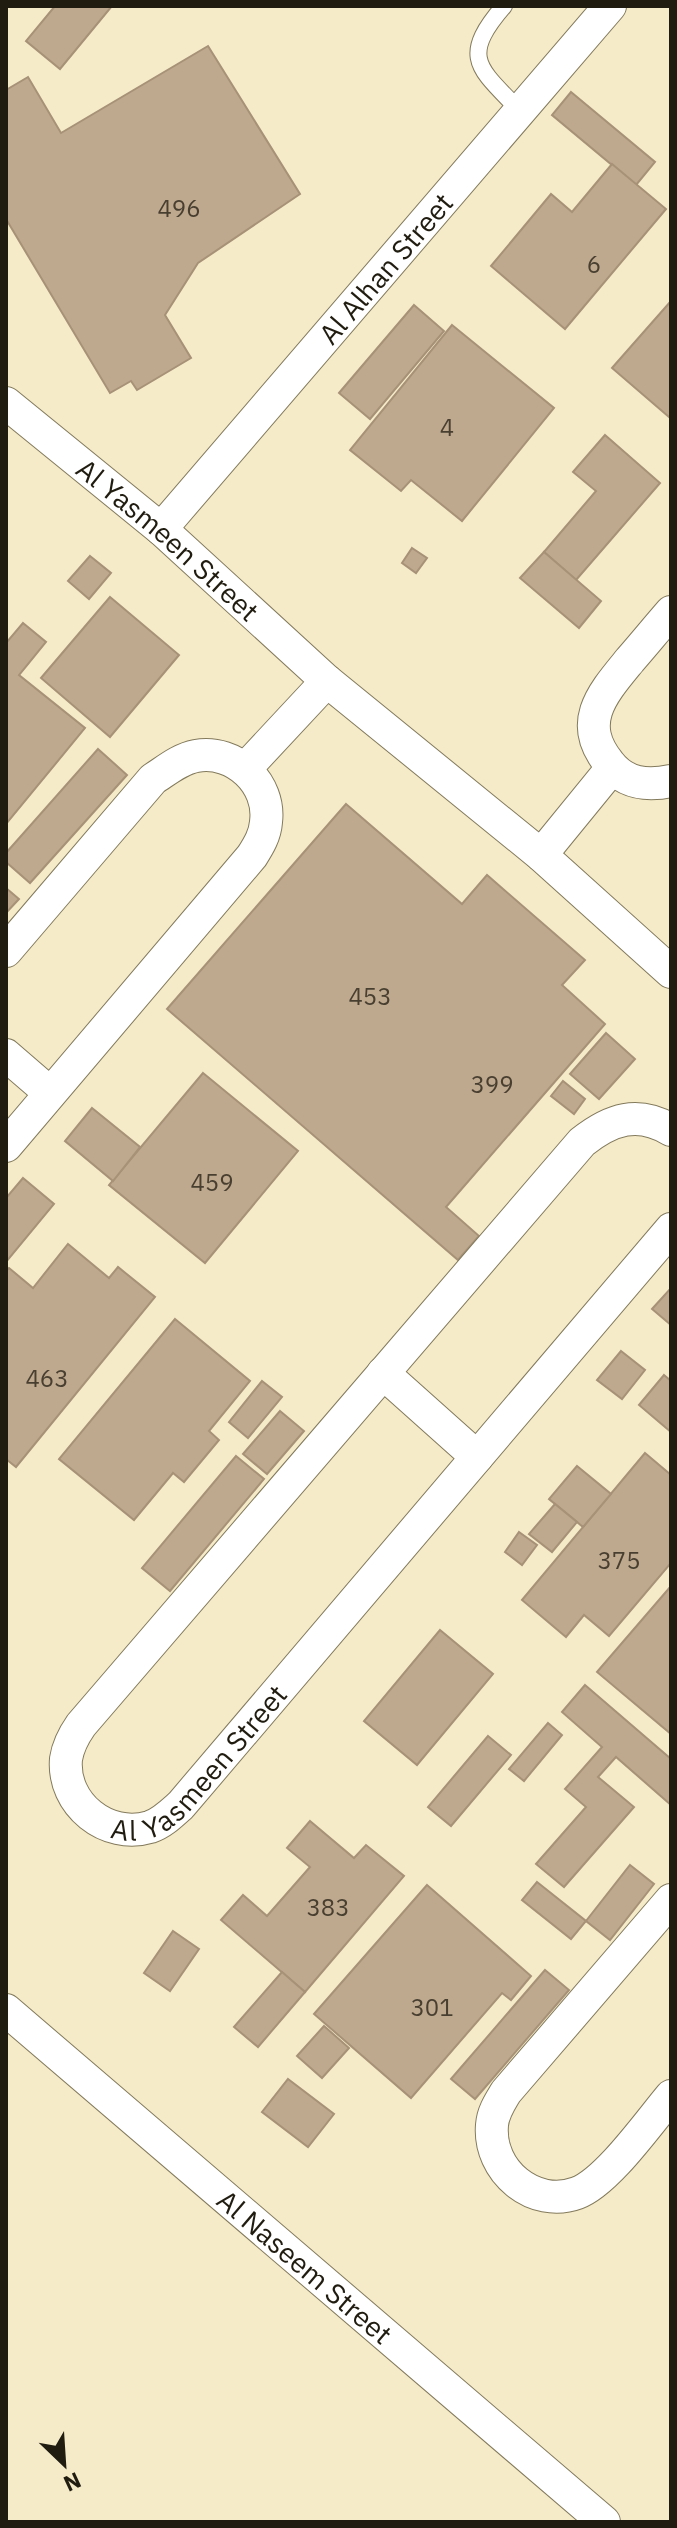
<svg xmlns="http://www.w3.org/2000/svg" width="677" height="2528" viewBox="0 0 677 2528" font-family="'IBM Plex Sans',sans-serif">
	<style>
		.building { fill: #bea88e; stroke: #a79177; stroke-width: 2 }
		.lines { fill: none; stroke-linecap: round; stroke-linejoin: round }
		.lane-casing { stroke: #837a5c; stroke-width: 18 }
		.street-casing { stroke: #837a5c; stroke-width: 34 }
		.lane { stroke: #fff; stroke-width: 16 }
		.street { stroke: #fff; stroke-width: 32 }
		.labels { text-anchor: middle; dominant-baseline: central; stroke-width: 8; stroke-linejoin: round; paint-order: stroke }
		.number-label { font-size: 24px; fill: #483f30 }
		.street-label { font-size: 28px; fill: #201c10; stroke: #f5ebc9 }
	</style>
	<rect width="100%" height="100%" fill="#f5ebc9"/>
	<g class="building">
		<polygon points="55,6 112,6 60,69 26,41"/>
		<polygon points="208,46 300,194 198,263 165,315 191,358 137,390 131,381 110,393 6,219 6,90 28,77 61,133"/>
		<polygon points="571,92 655,162 636,185 552,115"/>
		<polygon points="612,164 666,209 565,329 491,266 551,194 572,212"/>
		<polygon points="671,301 671,414 669,417 612,368"/>
		<polygon points="414,305 444,331 370,419 339,393"/>
		<polygon points="452,325 554,408 462,521 411,480 401,491 350,450"/>
		<polygon points="605,435 660,483 576,580 544,552 596,491 573,472"/>
		<polygon points="412,548 427,558 416,573 402,563"/>
		<polygon points="544,552 601,601 579,628 520,578"/>
		<polygon points="90,556 111,573 89,599 68,581"/>
		<polygon points="110,597 179,655 110,737 41,678"/>
		<polygon points="23,623 46,642 19,675 85,728 6,824 6,643"/>
		<polygon points="98,749 127,775 30,883 6,862 6,853"/>
		<polygon points="346,804 462,904 487,875 585,960 562,985 605,1024 446,1207 479,1236 458,1260 167,1009"/>
		<polygon points="6,888 19,899 6,913"/>
		<polygon points="606,1033 635,1059 599,1099 570,1074"/>
		<polygon points="203,1073 298,1151 205,1263 109,1185"/>
		<polygon points="563,1081 585,1099 574,1114 551,1096"/>
		<polygon points="92,1108 140,1147 113,1181 65,1141"/>
		<polygon points="23,1178 54,1204 6,1262 6,1198"/>
		<polygon points="68,1244 109,1278 118,1267 155,1297 16,1467 6,1459 6,1271 9,1268 33,1288"/>
		<polygon points="671,1288 671,1325 652,1309"/>
		<polygon points="175,1319 250,1381 209,1431 219,1440 184,1482 173,1473 134,1520 59,1459"/>
		<polygon points="621,1351 645,1370 622,1399 597,1380"/>
		<polygon points="664,1375 671,1381 671,1432 639,1405"/>
		<polygon points="262,1381 282,1397 248,1438 229,1422"/>
		<polygon points="280,1411 304,1431 267,1474 243,1454"/>
		<polygon points="645,1453 671,1475 671,1563 609,1636 584,1615 566,1637 522,1600"/>
		<polygon points="236,1456 264,1479 170,1591 142,1568"/>
		<polygon points="577,1466 611,1494 583,1527 549,1499"/>
		<polygon points="555,1504 577,1522 552,1552 529,1534"/>
		<polygon points="519,1532 537,1545 522,1565 505,1552"/>
		<polygon points="671,1586 671,1734 597,1672"/>
		<polygon points="440,1630 493,1674 417,1765 364,1721"/>
		<polygon points="585,1685 671,1759 671,1805 616,1757 598,1777 634,1807 564,1887 536,1864 586,1807 565,1789 602,1747 562,1712"/>
		<polygon points="548,1723 562,1735 524,1781 509,1769"/>
		<polygon points="488,1736 511,1755 451,1826 428,1807"/>
		<polygon points="310,1821 354,1858 366,1845 404,1876 305,1992 221,1920 243,1895 267,1916 310,1867 287,1848"/>
		<polygon points="630,1865 654,1884 610,1940 586,1921"/>
		<polygon points="537,1882 586,1921 571,1939 522,1900"/>
		<polygon points="427,1885 531,1976 511,2000 502,1993 411,2098 314,2014"/>
		<polygon points="173,1931 199,1949 170,1991 144,1973"/>
		<polygon points="545,1970 569,1990 475,2099 451,2079"/>
		<polygon points="282,1972 305,1992 258,2047 234,2027"/>
		<polygon points="324,2026 349,2048 322,2078 297,2056"/>
		<polygon points="288,2079 334,2114 308,2147 262,2112"/>
	</g>
	<g class="lines">
		<g class="lane-casing">
			<path id="lane" d="M504 6C459 58 479 68 520 111"/>
		</g>
		<g class="street-casing">
			<g id="street">
				<path id="s1" d="M6 403 161 529 327 681 541 855 671 972"/>
				<path id="s2" d="M161 529 610 6"/>
				<path d="M671 612C657 628 644 644 630 660 603 693 576 722 609 763 625 784 647 786 671 781"/>
				<polyline points="245,769 327,681"/>
				<polyline points="541,855 612,768"/>
				<path d="M6 951 153 779C167 770 180 759 196 756 235 749 271 784 266 822 265 835 259 845 252 856L6 1146"/>
				<polyline points="6,1055 50,1093"/>
				<path id="s3" d="M671 1130C638 1110 611 1119 582 1142L81 1725C74 1735 68 1746 66 1759 62 1804 107 1840 150 1827 162 1823 171 1814 181 1805L671 1229"/>
				<polyline points="383,1373 477,1457"/>
				<path d="M671 1900 506 2092C500 2102 493 2112 492 2125 488 2171 534 2209 577 2193 607 2182 649 2122 671 2096"/>
				<path id="s4" d="M6 2010 604 2522"/>
			</g>
		</g>
		<use href="#lane" class="lane"/>
		<use href="#street" class="street"/>
	</g>
	<g class="labels">
		<g class="number-label">
			<text x="179" y="208">496</text>
			<text x="594" y="264">6</text>
			<text x="447" y="427">4</text>
			<text x="370" y="996">453</text>
			<text x="492" y="1084">399</text>
			<text x="212" y="1182">459</text>
			<text x="47" y="1378">463</text>
			<text x="619" y="1560">375</text>
			<text x="328" y="1907">383</text>
			<text x="432" y="2007">301</text>
		</g>
		<g class="street-label">
			<text stroke="none"><textPath href="#s2" startOffset="344">Al Alhan Street</textPath></text>
			<text stroke="none"><textPath href="#s1" startOffset="212">Al Yasmeen Street</textPath></text>
			<text stroke="none"><textPath href="#s3" startOffset="1106">Al Yasmeen Street</textPath></text>
			<text stroke="none"><textPath href="#s4" startOffset="394">Al Naseem Street</textPath></text>
		</g>
	</g>
	<rect width="677" height="2528" fill="none" stroke="#201c10" stroke-width="16"/>
	<g transform="translate(64 2464) rotate(155)" stroke="#f5ebc9" stroke-width="6" paint-order="stroke">
	<path d="M0-6L14 30L0 20L-14 30Z" fill="#201c10"/>
	<text y="-12" font-size="22" font-weight="bold" text-anchor="middle" fill="#201c10">N</text>
	</g>
</svg>
